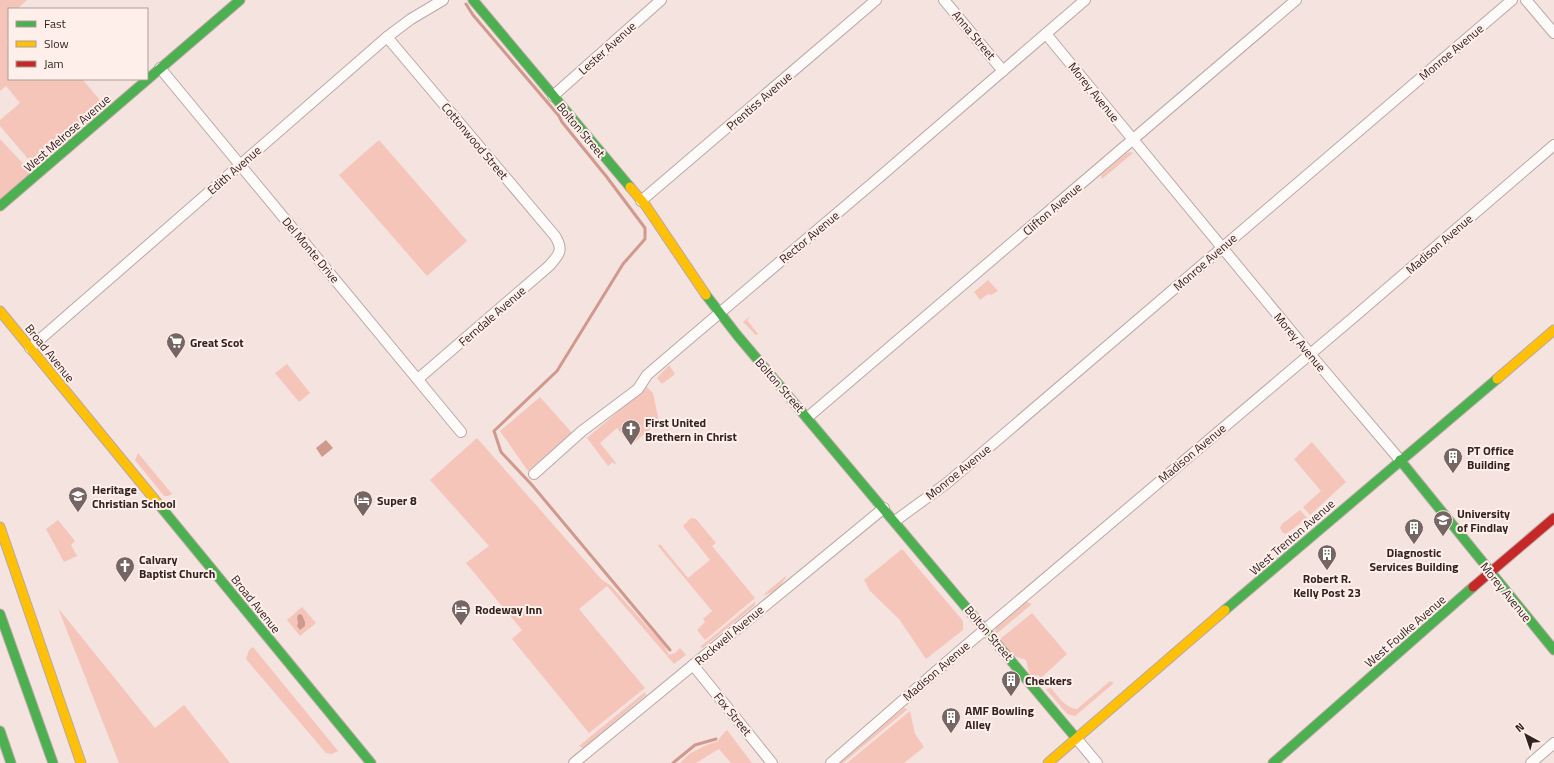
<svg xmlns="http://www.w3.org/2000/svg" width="1554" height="763" viewBox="0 0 1554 763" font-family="'Titillium Web',sans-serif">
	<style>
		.green { fill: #f6c5ba }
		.water { fill: #d0998d }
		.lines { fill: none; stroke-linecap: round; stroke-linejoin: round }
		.stream { stroke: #d0998d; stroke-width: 3 }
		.street-casing { stroke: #b8a9a6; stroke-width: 12 }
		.fast-casing { stroke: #b8a9a6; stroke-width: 11 }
		.slow-casing { stroke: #b8a9a6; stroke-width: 11 }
		.jam-casing { stroke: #b8a9a6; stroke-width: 11 }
		.street { stroke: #fdfbfa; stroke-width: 10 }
		.fast { stroke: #4caf50; stroke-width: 9 }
		.slow { stroke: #ffc107; stroke-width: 9 }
		.jam { stroke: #c62828; stroke-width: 9 }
		.labels { text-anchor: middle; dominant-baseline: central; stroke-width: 4; stroke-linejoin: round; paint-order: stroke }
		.street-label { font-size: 12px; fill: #312320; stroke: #ffefeb }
		.poi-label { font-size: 12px; font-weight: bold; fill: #312320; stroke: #ffefeb; text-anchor: start }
	</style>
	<rect width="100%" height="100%" fill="#f4e3df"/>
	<g class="green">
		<polygon points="0,0 27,0 17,9 9,9 9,39 7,41 9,44 9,79 82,79 105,106 105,109 35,167 0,126 0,120 20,103 6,86 0,91"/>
		<polygon points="0,139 30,171 29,174 0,199"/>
		<polygon points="379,140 467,241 427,276 339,175"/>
		<polygon points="1131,152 1133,153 1102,179 1101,175 1127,153"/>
		<polygon points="988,280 998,291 991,295 988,294 980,300 974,292"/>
		<polygon points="749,317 750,317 747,320 758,334 756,335 743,322"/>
		<polygon points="287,364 310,393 299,402 275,373"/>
		<polygon points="669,365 675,374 662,384 657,378"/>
		<polygon points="647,387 653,393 659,422 631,445 617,428 600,443 616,463 614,464 613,462 608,466 587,438"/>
		<polygon points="540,397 573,434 528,471 500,431"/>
		<polygon points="477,438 602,580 610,585 664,645 669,655 675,653 680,648 686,655 674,664 607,586 579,609 645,688 589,733 512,639 522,630 466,563 489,546 430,480"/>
		<polygon points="1312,442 1346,482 1310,515 1303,507 1321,491 1294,459"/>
		<polygon points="138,453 172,494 168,496 164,496 135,460"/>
		<polygon points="1300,510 1307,518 1286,534 1282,532 1280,528 1282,524"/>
		<polygon points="691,518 696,519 716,543 712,546 755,598 705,640 697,630 705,622 703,619 712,611 658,546 660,544 688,578 710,560 683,526"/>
		<polygon points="58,520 75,541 71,545 77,556 64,562 46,529"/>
		<polygon points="902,549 963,621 963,630 926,659 899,619 870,591 864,580"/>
		<path d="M787 575C782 585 774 594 763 595Z"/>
		<polygon points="756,601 754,606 703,648 700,647"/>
		<path d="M1025 601 1032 604 995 635C994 619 1014 609 1025 601Z"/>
		<polygon points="302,607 316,623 300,636 287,620"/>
		<polygon points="58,608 155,728 184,705 230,763 119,763"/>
		<polygon points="1032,613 1067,654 1041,678 1038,675 1033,678 1029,672 1026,660 1014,656 1000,639"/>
		<polygon points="253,647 338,751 332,754 326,753 246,659 249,650"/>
		<path d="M1110 681 1114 683 1075 716 1067 714 1046 689 1051 688C1058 696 1065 708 1077 709Z"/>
		<polygon points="645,692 646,695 583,748 579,746"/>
		<polygon points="904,708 908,709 843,763 838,763"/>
		<polygon points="910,711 915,734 924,747 904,763 847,763"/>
		<polygon points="727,730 752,763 731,763 719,749 696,763 680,763 689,754 704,746 718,741 722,735"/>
	</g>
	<g class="water">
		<polygon points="326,440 333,448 322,457 316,448"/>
		<polygon points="299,614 302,615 305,622 305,626 300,630 297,626 298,623 297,617"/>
	</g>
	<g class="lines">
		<g class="stream">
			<polyline points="466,4 473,15 559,116 562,122 606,176 645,228 645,239 623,264 557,371 494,431 501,452 532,485 670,650"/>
			<polyline points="673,763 695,745 716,739"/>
		</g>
		<g class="street-casing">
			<g id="street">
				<polyline points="944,0 1003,71"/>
				<polyline points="1526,0 1554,33"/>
				<polyline points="1046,34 1310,354 1400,460"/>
				<path d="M387 37 555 236C564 250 559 255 549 266L418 379"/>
				<polyline points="160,68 461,432"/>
				<polyline points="553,96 661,0"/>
				<polyline points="641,201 876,0"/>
				<polyline points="30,348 387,37 411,19 443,0"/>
				<polyline points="808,417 1296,0"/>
				<polyline points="534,474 582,431 638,389 647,375 682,345 875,181 1085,0"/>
				<polyline points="895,521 947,483 1512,0"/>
				<polyline points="693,665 772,763"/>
				<polyline points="1076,738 1097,763"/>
				<polyline points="574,763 884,508"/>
				<polyline points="831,763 956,654 1354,317 1554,145"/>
				<polyline points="1531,763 1554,743"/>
			</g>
		</g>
		<g class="fast-casing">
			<g id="fast">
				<polyline points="473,0 630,187"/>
				<polyline points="0,206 240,0"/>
				<polyline points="706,295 737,335 1076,738"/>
				<polyline points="1400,460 1554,650"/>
				<polyline points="160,506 371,763"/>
				<polyline points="1225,610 1497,379"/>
				<polyline points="0,614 53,763"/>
				<polyline points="0,731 11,763"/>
				<polyline points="1273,763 1473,587"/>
			</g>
		</g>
		<g class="slow-casing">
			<g id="slow">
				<polyline points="630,187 646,206 706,295"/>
				<polyline points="0,311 160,506"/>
				<polyline points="1497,379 1554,330"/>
				<polyline points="0,527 81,763"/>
				<polyline points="1048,763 1225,610"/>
			</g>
		</g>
		<g class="jam-casing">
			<polyline id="jam" points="1473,587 1554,518"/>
		</g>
		<use href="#street" class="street"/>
		<use href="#fast" class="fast"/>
		<use href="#slow" class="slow"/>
		<use href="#jam" class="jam"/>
	</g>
	<defs>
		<g id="supermarket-pin" transform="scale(1)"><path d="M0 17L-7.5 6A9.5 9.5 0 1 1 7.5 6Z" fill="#756663" stroke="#ffefeb"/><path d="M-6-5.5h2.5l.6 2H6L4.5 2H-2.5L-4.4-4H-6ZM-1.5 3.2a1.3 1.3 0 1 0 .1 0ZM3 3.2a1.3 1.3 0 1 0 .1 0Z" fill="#fff"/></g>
		<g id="church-pin" transform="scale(1)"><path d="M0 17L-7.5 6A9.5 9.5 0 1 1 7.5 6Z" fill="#756663" stroke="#ffefeb"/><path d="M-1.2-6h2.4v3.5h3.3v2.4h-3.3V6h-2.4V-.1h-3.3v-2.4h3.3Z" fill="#fff"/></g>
		<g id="building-pin" transform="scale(1)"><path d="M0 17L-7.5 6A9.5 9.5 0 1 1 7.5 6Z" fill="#756663" stroke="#ffefeb"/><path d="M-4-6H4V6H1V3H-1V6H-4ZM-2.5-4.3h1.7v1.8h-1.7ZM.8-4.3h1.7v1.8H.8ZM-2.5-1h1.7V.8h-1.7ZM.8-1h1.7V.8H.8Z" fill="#fff"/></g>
		<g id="school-pin" transform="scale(1)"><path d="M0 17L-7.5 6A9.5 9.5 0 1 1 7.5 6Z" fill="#756663" stroke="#ffefeb"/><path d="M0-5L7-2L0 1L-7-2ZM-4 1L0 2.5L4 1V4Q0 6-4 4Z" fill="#fff"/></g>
		<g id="hotel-pin" transform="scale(1)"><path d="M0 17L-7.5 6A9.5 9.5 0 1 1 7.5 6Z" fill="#756663" stroke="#ffefeb"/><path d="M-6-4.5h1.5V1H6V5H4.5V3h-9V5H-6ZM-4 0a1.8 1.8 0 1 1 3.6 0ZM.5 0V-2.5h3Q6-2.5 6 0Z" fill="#fff"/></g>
		<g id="university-pin" transform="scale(1)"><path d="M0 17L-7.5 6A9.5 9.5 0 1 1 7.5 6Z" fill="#756663" stroke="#ffefeb"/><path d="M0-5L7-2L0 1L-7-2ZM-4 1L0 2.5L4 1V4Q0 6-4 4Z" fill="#fff"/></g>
	</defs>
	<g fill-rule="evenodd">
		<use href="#supermarket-pin" x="176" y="342"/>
		<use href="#church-pin" x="631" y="429"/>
		<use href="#building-pin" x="1453" y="457"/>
		<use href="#school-pin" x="78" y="496"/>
		<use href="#hotel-pin" x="363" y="500"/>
		<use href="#university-pin" x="1443" y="520"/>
		<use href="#building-pin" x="1414" y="528"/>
		<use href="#building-pin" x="1327" y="554"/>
		<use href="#church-pin" x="125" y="566"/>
		<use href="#hotel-pin" x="461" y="609"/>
		<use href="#building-pin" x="1011" y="680"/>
		<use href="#building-pin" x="951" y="717"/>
	</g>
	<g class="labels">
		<g class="street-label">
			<text transform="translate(974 35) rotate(50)">Anna Street</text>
			<text transform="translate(607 48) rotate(-42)">Lester Avenue</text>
			<text transform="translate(1451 52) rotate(-40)">Monroe Avenue</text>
			<text transform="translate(1094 92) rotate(51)">Morey Avenue</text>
			<text transform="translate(759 101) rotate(-41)">Prentiss Avenue</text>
			<text transform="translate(581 130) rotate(50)">Bolton Street</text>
			<text transform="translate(67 133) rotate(-41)">West Melrose Avenue</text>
			<text transform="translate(475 141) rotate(50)">Cottonwood Street</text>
			<text transform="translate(234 170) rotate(-41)">Edith Avenue</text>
			<text transform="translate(1052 209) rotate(-41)">Clifton Avenue</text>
			<text transform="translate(809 237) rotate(-40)">Rector Avenue</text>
			<text transform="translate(1439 244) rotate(-41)">Madison Avenue</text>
			<text transform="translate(311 250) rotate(50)">Del Monte Drive</text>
			<text transform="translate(1205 262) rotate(-41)">Monroe Avenue</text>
			<text transform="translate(492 316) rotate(-41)">Ferndale Avenue</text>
			<text transform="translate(1300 342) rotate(50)">Morey Avenue</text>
			<text transform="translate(50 353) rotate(51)">Broad Avenue</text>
			<text transform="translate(780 385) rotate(49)">Bolton Street</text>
			<text transform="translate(1192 453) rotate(-40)">Madison Avenue</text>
			<text transform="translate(958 472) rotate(-39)">Monroe Avenue</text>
			<text transform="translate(1292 537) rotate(-41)">West Trenton Avenue</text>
			<text transform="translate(1506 592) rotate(51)">Morey Avenue</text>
			<text transform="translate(256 604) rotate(51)">Broad Avenue</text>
			<text transform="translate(1405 631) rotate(-41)">West Foulke Avenue</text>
			<text transform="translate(989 633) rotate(50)">Bolton Street</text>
			<text transform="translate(729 635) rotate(-40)">Rockwell Avenue</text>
			<text transform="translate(936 671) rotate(-41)">Madison Avenue</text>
			<text transform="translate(733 714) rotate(51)">Fox Street</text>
		</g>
		<g class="poi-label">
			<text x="190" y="342">Great Scot</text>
			<text x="645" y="422">First United<tspan x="645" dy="14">Brethern in Christ</tspan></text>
			<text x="1467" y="450">PT Office<tspan x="1467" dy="14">Building</tspan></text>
			<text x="92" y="489">Heritage<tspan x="92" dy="14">Christian School</tspan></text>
			<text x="377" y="500">Super 8</text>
			<text x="1457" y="513">University<tspan x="1457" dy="14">of Findlay</tspan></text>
			<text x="1414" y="552" text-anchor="middle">Diagnostic<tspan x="1414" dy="14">Services Building</tspan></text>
			<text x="139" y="559">Calvary<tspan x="139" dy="14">Baptist Church</tspan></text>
			<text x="1327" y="578" text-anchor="middle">Robert R.<tspan x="1327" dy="14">Kelly Post 23</tspan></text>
			<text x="475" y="609">Rodeway Inn</text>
			<text x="1025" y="680">Checkers</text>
			<text x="965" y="710">AMF Bowling<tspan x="965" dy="14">Alley</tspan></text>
		</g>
	</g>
	<rect x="8" y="8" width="140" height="72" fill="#ffefeb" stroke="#ad9d9a"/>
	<rect x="16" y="21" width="20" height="6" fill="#4caf50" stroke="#ad9d9a"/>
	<text x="44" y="28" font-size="12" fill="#312320">Fast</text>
	<rect x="16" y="41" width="20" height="6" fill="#ffc107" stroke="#ad9d9a"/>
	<text x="44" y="48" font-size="12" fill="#312320">Slow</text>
	<rect x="16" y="61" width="20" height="6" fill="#c62828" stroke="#ad9d9a"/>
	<text x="44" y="68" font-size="12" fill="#312320">Jam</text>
	<g transform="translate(1526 735) rotate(320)" stroke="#ffefeb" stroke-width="3" paint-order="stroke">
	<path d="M0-3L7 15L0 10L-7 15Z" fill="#312320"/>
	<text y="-6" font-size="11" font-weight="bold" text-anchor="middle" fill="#312320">N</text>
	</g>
</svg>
